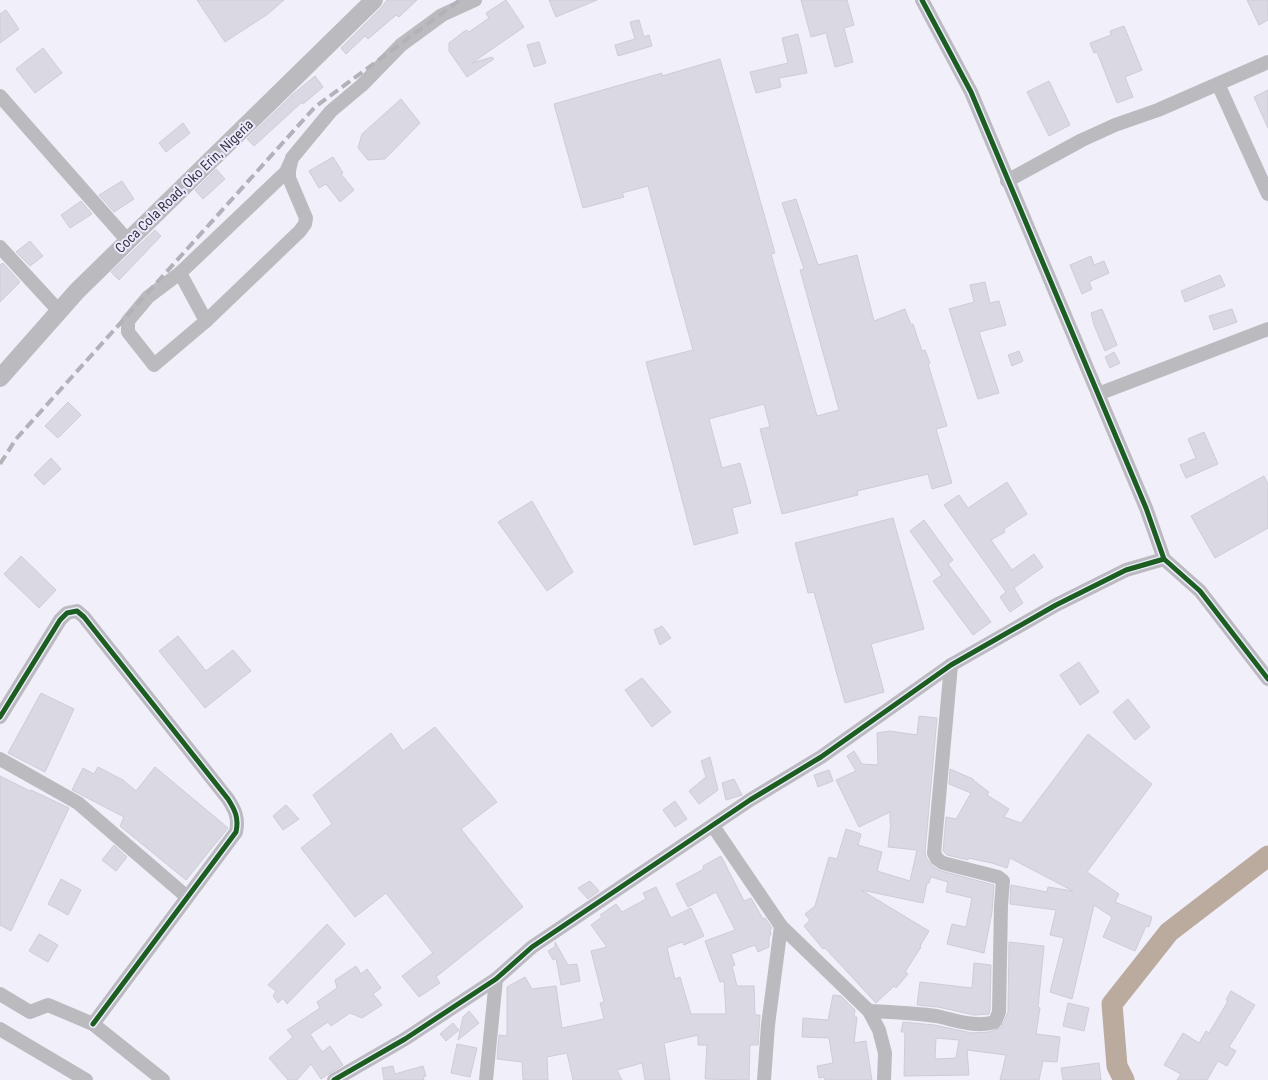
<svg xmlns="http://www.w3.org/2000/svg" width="1268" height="1080" viewBox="0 0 1268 1080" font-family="'Roboto Condensed',sans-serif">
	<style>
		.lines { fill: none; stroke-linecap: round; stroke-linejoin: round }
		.river { stroke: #bbaa9e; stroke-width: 21 }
		.building { fill: #dad8e3; stroke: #cecdd7; fill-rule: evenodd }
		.minor { stroke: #bbbbbf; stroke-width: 14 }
		.tertiary { stroke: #bbbbbf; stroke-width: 18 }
		.rail { stroke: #b2b2b8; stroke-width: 4; stroke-dasharray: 10 5; stroke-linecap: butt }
		.cycleway-casing { stroke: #edeaff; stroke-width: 8 }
		.cycleway { stroke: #1b5e20; stroke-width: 5 }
		.labels { text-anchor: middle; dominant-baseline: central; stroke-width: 4; stroke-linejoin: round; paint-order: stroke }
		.street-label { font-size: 14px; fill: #393842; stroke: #edeaff }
	</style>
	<rect width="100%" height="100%" fill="#f0effa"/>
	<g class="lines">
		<polyline class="river" points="1124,1080 1117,1066 1112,1004 1169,932 1268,856"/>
	</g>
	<g class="building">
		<polygon points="197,0 284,0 268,14 225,42"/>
		<polygon points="387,0 417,0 399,17 396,15 368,39 365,36 346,54 341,48 381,8"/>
		<polygon points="506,0 524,27 472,63 492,57 494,59 467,77 449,51 449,43 466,30 469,32 489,18 486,13"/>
		<polygon points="549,0 597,0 556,17"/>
		<polygon points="801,0 847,0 854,25 844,28 853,62 835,67 826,33 811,37"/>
		<polygon points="1247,0 1268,0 1268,20 1259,25"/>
		<polygon points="6,10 19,29 0,43 0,14"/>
		<polygon points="639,20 644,37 649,35 652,46 618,56 615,45 635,39 630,22"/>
		<polygon points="1124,26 1142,70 1125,77 1133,97 1117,103 1097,52 1094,53 1090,43 1111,35 1110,31"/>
		<polygon points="798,34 807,73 779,78 781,87 756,93 750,72 788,63 782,38"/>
		<polygon points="539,42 546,63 534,67 527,45"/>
		<polygon points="43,48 62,73 35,93 16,69"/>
		<polygon points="720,59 775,253 771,254 817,416 839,410 800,270 804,269 782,203 796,199 818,265 857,255 874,321 905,309 911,325 913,324 922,351 925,350 930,363 928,364 947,426 936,429 952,483 932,489 928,474 857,491 858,495 782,514 760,429 770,427 764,404 709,419 722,468 740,463 751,503 732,508 738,533 694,545 646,362 693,350 648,186 622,193 624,197 583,208 554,104 662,73 662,76"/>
		<polygon points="315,76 323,87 303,104 302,102 254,146 247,139 292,95"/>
		<polygon points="1049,81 1070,125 1049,136 1027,92"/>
		<polygon points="1268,90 1268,128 1254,97"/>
		<polygon points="401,99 420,123 385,159 368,160 358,148 362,134"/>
		<polygon points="183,123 190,133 166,152 159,143"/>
		<polygon points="333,157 343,173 341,174 354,190 340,202 326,184 319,188 309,171"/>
		<polygon points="216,169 225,179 203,199 195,190"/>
		<polygon points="122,181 134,199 114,212 99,195"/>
		<polygon points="81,201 92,214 70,228 61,215"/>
		<polygon points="155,230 161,236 119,280 111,272"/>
		<polygon points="30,241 43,256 30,266 16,252"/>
		<polygon points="1091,256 1094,265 1104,261 1109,273 1089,282 1092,289 1082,294 1070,265"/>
		<polygon points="3,263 20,282 0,302 0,265"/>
		<polygon points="1220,275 1225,286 1185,302 1181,291"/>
		<polygon points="985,282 990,303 999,301 1006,325 979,332 999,393 978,399 949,309 974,302 970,285"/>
		<polygon points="1102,309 1117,345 1105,351 1094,325 1091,313"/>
		<polygon points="1232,309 1237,322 1214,330 1209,316"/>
		<polygon points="1019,351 1023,361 1012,366 1008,355"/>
		<polygon points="1114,352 1120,363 1110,368 1105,357"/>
		<polygon points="68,402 81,415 58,438 45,426"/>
		<polygon points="1204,432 1218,464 1186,478 1180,465 1196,458 1188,439"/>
		<polygon points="51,458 61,469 44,485 34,475"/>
		<polygon points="1264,476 1268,484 1268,528 1215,558 1191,516"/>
		<polygon points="1007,482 1027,514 1004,529 1005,532 991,540 1012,570 1034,554 1043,567 1014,588 1023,603 1010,612 1000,597 1006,592 944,505 959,495 968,508"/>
		<polygon points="532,501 573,572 547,591 498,522"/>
		<polygon points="893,518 924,629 871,644 884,692 845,703 814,592 808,593 795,543"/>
		<polygon points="924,520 953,560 948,564 991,622 973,635 933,581 942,575 910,531"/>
		<polygon points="21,556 56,590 39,608 4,574"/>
		<polygon points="662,626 671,638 660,645 654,630"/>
		<polygon points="178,636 206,671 233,650 251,671 205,708 159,651"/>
		<polygon points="1079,662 1099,692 1080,705 1060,675"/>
		<polygon points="642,678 671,712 652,727 625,690"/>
		<polygon points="41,693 74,709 45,772 8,753"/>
		<polygon points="1128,699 1150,727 1135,740 1113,712"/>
		<polygon points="919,716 937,718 925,852 926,857 932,866 941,871 994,885 992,912 984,953 947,944 952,924 966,927 972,898 946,892 948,882 931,877 929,883 927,883 923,903 861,890 929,931 920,946 921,947 905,972 908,974 896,988 894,986 876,1003 825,948 823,949 804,926 810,920 805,914 815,906 829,857 837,859 846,829 861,834 858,845 882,852 877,871 910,881 917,850 888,847 891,823 890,823 890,812 859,827 836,780 856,771 847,756 854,751 862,764 878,765 877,733 890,731 917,735"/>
		<polygon points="435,727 497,802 461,829 523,907 436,977 440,983 419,997 402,976 433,953 386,893 355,917 301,848 332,824 313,795 391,733 403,751"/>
		<polygon points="1088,734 1152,784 1087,872 1119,894 1115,902 1152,917 1149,927 1146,926 1135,951 1103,937 1112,917 1094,905 1072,999 1050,992 1064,938 1050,935 1056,910 1010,904 1011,885 1047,892 1048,887 1073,891 1010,858 1007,868 992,863 968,858 968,860 947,855 943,851 946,817 956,819 971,793 949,784 950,769 973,779 973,780 989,792 987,795 1009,809 1004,817 1021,823"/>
		<polygon points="710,757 718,790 699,804 689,791 706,777 701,761"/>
		<polygon points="98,767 123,780 136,791 155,767 228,828 186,880 120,826 124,817 72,790 83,768 94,774"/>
		<polygon points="829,770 833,781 818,787 814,775"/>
		<polygon points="0,776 30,791 31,790 69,808 11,931 0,925"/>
		<polygon points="734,779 742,795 726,800 722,783"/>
		<polygon points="675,801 687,819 675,827 663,810"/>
		<polygon points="286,805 299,819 283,830 273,816"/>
		<polygon points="114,845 127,857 116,871 102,860"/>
		<polygon points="721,856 744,901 751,898 763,919 765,918 772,928 770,929 771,934 769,937 769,947 758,952 755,945 731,954 735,965 732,966 737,986 754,986 755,1015 760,1015 758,1045 750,1045 749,1080 705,1079 707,1045 698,1045 698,1035 664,1043 670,1080 645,1080 642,1063 617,1070 622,1080 573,1080 567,1053 547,1057 548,1080 523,1080 522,1062 497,1059 499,1035 507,1036 507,987 525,977 532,989 556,986 562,1028 604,1019 600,1003 604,1002 591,951 607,947 591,925 602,917 600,915 616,904 622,912 646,899 643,893 656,887 671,918 691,908 704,936 684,945 682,942 667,948 675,979 680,977 691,1014 726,1014 724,981 720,982 705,941 735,930 716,892 688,907 676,884 704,869 703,866"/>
		<polygon points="61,879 81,890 68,915 48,904"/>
		<polygon points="590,881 599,891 588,899 578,888"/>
		<polygon points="327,924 345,944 287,1004 283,998 278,1003 273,996 276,991 268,985"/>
		<polygon points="39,934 58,945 48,962 29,951"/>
		<polygon points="555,942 568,965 577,964 580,981 561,985 556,958 553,960 548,951 555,947"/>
		<path d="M1009 942 1044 946 1038 1007 1040 1008 1036 1034 1060 1037 1057 1062 1043 1061 1039 1080H1000L1006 1055 967 1050 969 1075 904 1076 905 1032H901L903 1022 934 1025 972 1033 989 1032 1001 1028 1008 1012ZM936 1038 959 1040 956 1058 935 1059Z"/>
		<polygon points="974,963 991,965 990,1010 989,1014 974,1015 938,1007 917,1005 920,982 972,988"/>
		<polygon points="356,966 361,974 367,969 381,988 373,994 382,1005 362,1018 350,1013 331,1026 328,1022 310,1034 322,1052 330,1046 343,1065 321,1079 311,1064 297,1080 288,1080 269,1058 293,1037 287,1030 320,1008 317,1002 337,988 335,980"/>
		<polygon points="1231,991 1255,1005 1229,1047 1236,1051 1227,1066 1218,1061 1207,1080 1177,1080 1181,1074 1164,1065 1183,1033 1199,1043 1206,1031 1209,1033 1228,1001 1226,1000"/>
		<polygon points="833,995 841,996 855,1010 854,1017 857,1017 854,1043 866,1041 872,1080 825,1080 824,1077 819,1078 817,1066 833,1063 829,1038 802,1037 803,1018 828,1020"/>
		<polygon points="1068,1003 1089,1008 1084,1031 1063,1026"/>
		<polygon points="469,1011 479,1023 458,1040 463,1017"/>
		<polygon points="453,1023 459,1030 446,1041 440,1034"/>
		<polygon points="457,1044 477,1048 470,1077 451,1073"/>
		<polygon points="1099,1063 1101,1080 1063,1080 1061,1068"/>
		<polygon points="393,1066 395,1074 423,1066 426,1076 423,1077 424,1080 384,1080 382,1068"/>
	</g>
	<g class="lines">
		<g class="minor">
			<polyline points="922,0 971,92 1146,508 1164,559 1200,591 1268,679"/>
			<polyline points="1218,84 1268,194"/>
			<polyline points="0,96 128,241"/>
			<polyline points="1007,181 1082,140 1115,125 1158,110 1268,62"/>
			<polyline points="0,247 59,311"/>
			<polyline points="180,273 148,297 128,321 128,332 154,365 206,321 300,231 305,224 306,218 289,178 289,170 292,158 331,111 362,85 401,45 442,15 475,0"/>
			<polyline points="206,321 180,273 286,172 290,163"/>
			<polyline points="1098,394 1268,329"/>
			<path d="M0 717 60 620 67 613 77 611 84 617 228 799C235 810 239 818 236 832L93 1024"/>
			<polyline points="0,759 78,803 187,897"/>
			<polyline points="713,826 781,926 869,1011 879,1030 885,1053 884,1080"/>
			<polyline points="0,994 30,1012 48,1005 93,1024 163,1080"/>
			<path d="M869 1011C892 1012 914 1013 936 1016 956 1020 975 1028 995 1022L999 1012 1001 905 1003 881 998 877 943 863 937 859 934 853 951 665"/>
			<polyline points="0,1029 86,1080"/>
			<polyline points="334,1080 405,1039 496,979 532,947 750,800 821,757 951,665 1056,605 1126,570 1164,559"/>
			<polyline points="486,1080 496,979"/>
			<polyline points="764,1080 768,1025 781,926"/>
		</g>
		<polyline class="tertiary" points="0,378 77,291 374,0"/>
		<polyline class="rail" points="0,464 16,439 315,107 460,0"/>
		<g class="cycleway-casing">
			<g id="cycleway">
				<polyline points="922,0 971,92 1146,508 1164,559 1200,591 1268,679"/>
				<path d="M0 717 60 620 67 613 77 611 84 617 228 799C235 810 239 818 236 832L93 1024"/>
				<polyline points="334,1080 405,1039 496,979 532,947 750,800 821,757 951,665 1056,605 1126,570 1164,559"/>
			</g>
		</g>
		<use href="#cycleway" class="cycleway"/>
	</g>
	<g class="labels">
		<g class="street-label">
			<text transform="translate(184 186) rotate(-44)">Coca Cola Road, Oko Erin, Nigeria</text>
		</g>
	</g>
</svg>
